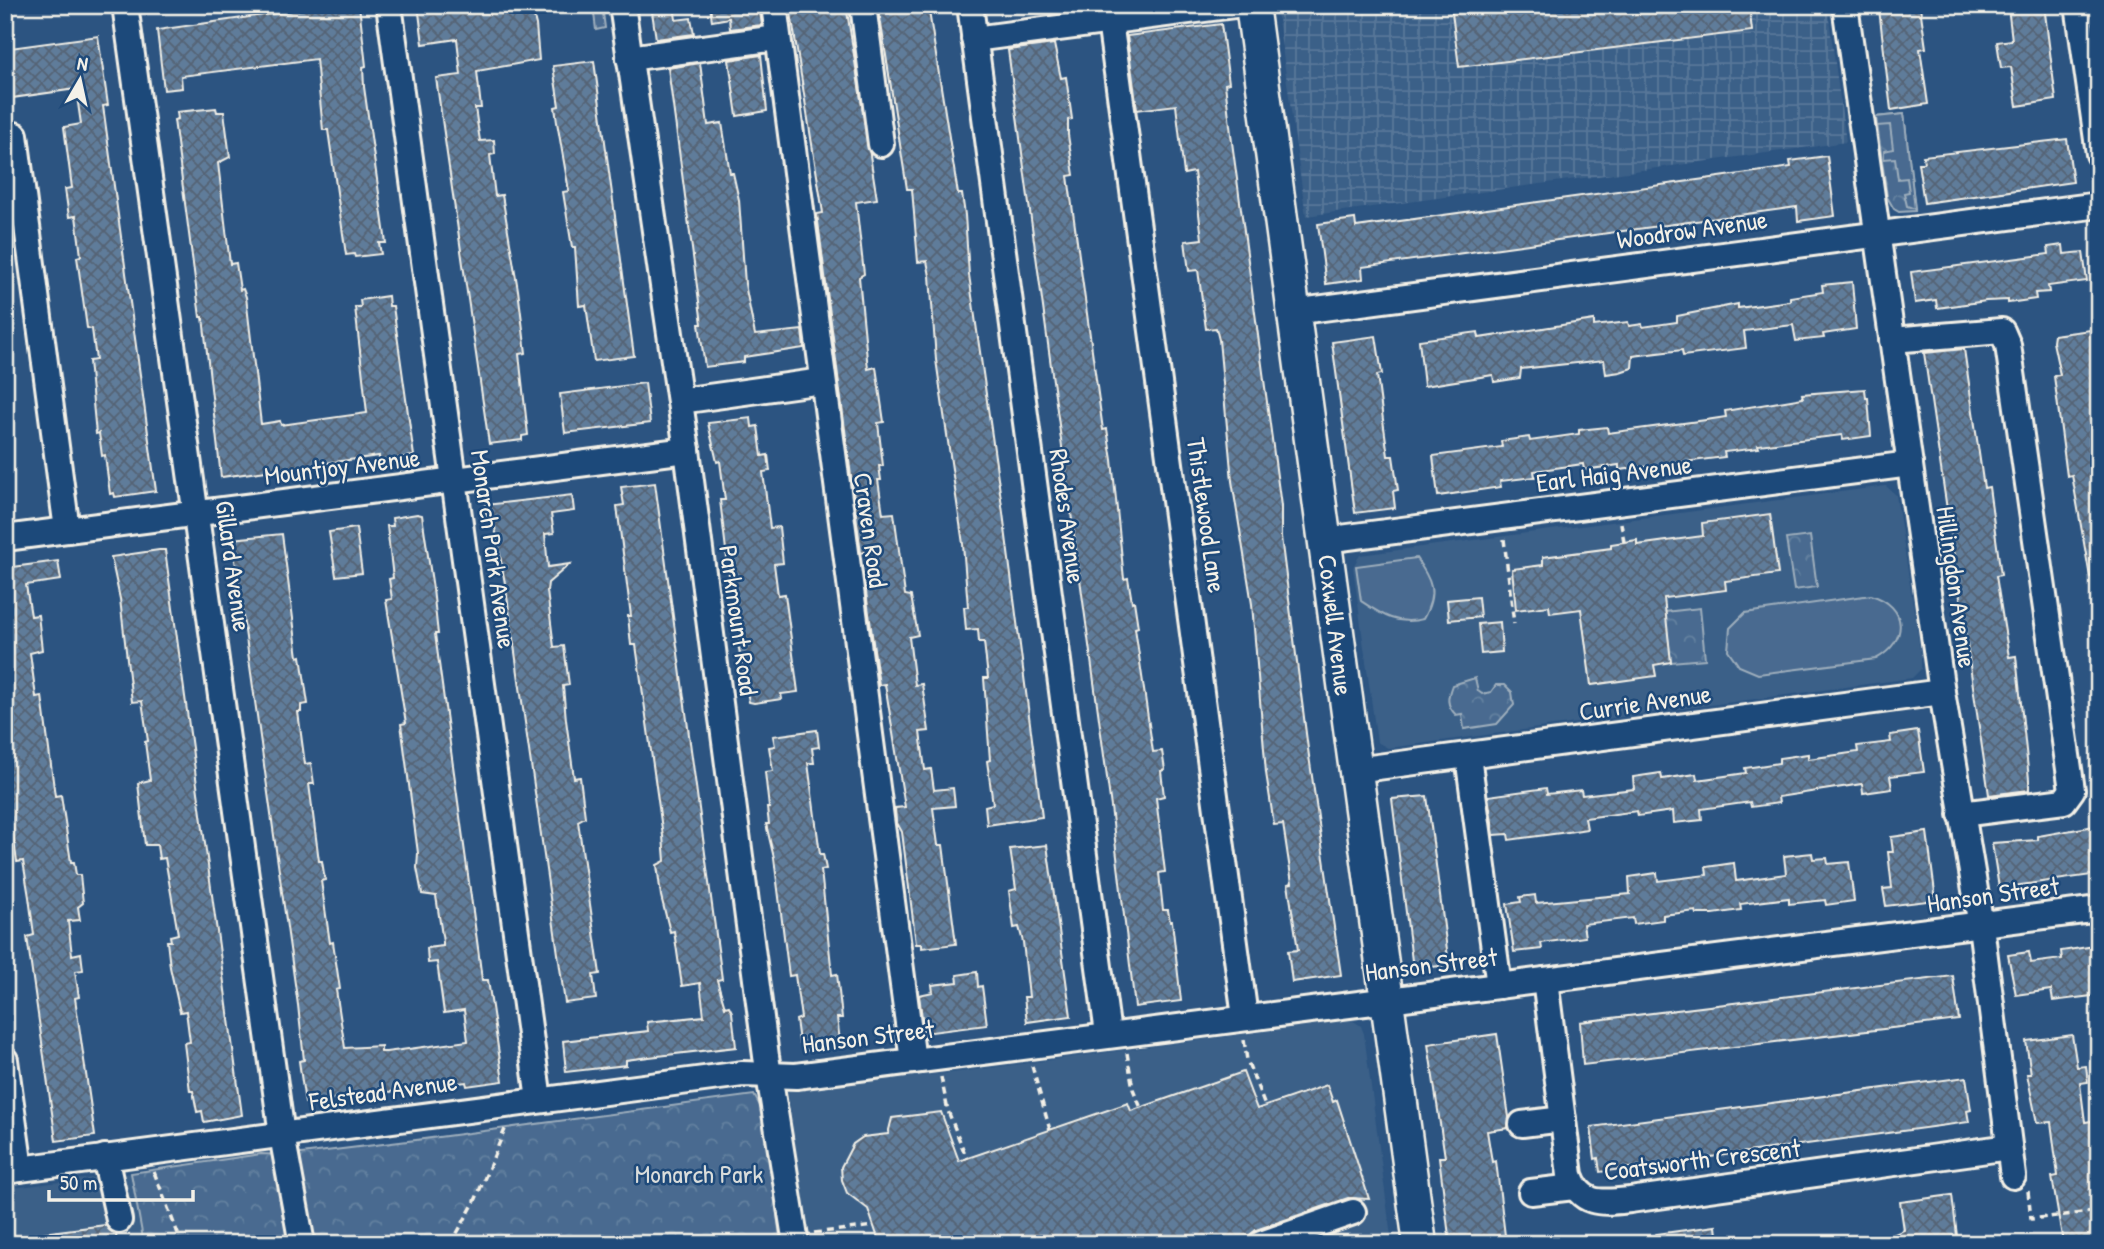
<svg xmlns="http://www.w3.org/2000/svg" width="2104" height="1249" viewBox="0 0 2104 1249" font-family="'Patrick Hand',sans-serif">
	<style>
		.built { fill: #3b6088 }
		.industrial { fill: url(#industrial-grid) }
		.forest { fill: url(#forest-crowns); stroke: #9eaebc; stroke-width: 2 }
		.garden { fill: #496b90; stroke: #9eaebc; stroke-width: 2 }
		.building { fill: url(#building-cross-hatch); stroke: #f4f1e8; stroke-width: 2 }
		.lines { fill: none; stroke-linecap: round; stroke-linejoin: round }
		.minor-casing { stroke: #f4f1e8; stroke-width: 30 }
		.major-casing { stroke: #f4f1e8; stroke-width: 37 }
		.path { stroke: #f4f1e8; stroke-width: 3.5; stroke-dasharray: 7 5; stroke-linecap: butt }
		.minor { stroke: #1f4a7a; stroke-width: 24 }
		.major { stroke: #1f4a7a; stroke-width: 32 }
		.labels { text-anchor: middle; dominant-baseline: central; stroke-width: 5; stroke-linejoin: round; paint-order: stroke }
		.street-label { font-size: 26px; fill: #f4f1e8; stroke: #1f4a7a }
		.park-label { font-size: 26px; fill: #dadddb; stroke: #1f4a7a }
	</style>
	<defs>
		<pattern id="industrial-grid" width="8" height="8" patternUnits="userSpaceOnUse" patternTransform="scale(1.75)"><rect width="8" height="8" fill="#3b6088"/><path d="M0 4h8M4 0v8" fill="none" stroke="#587799"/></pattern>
		<pattern id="forest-crowns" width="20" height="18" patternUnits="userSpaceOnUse" patternTransform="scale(1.75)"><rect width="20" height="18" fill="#496b90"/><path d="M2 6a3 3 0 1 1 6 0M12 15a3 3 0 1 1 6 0" fill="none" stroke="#6481a0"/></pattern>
		<pattern id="building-cross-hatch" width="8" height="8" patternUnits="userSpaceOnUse" patternTransform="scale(1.75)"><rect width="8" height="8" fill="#5e7b9a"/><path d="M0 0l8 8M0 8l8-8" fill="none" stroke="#556474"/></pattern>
	</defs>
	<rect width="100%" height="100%" fill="#2c5481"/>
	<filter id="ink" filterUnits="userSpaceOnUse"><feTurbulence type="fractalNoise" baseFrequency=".0143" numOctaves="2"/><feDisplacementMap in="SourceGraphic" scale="14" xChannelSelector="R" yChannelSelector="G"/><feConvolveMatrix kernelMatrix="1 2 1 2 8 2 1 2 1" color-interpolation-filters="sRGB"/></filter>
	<g filter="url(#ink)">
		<g class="built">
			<polygon points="1886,486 1896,495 1921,655 1921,669 1912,678 1388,748 1377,742 1353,567 1360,555"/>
			<polygon points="1352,1020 1361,1026 1364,1034 1392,1244 809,1244 787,1087 951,1073"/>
			<polygon points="131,1173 144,1244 5,1244 5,1189"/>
		</g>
		<polygon class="industrial" points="1276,5 1827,5 1846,142 1306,216"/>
		<g class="forest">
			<polygon points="1904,114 1915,211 1899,212 1894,209 1887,197 1876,117"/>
			<polygon points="1810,536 1817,587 1794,590 1786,539"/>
			<polygon points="1700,608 1705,659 1671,662 1665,612"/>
			<path d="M1475 678 1478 691 1482 694 1491 692 1496 685H1505L1512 692 1514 705 1497 724 1464 729 1462 714 1456 715C1446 705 1447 698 1452 685Z"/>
			<polygon points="754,1095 763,1111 781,1244 144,1244 131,1173 261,1154 293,1155 416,1140"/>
		</g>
		<g class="garden">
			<polygon points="593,5 602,5 605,28 596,30"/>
			<polygon points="1066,5 1101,5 1100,13 1068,17"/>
			<polygon points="1904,114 1915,209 1907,206 1904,193 1909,192 1907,178 1898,179 1895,158 1884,159 1884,151 1893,149 1890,125 1877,126 1876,117"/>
			<path d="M1416 558C1432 582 1438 592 1423 619 1398 626 1382 615 1361 601L1356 566Z"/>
			<path d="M1871 595C1908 606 1909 641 1876 659L1758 674 1739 666 1728 650 1730 628 1745 613Z"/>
		</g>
		<g class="building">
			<polygon points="335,5 359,5 366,66 363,67 364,87 386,243 379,243 381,254 355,257 354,254 346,255 328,130 323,130 316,59 181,76 182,88 164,90 157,30"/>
			<polygon points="418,5 531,5 536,25 539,60 477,71 481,108 475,108 480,141 494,140 495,154 490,155 495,196 502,195 518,290 526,353 519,354 528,435 522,436 522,440 489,444 436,78 461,75 457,39 423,44"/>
			<polygon points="651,5 674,5 676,20 691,18 694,34 656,39"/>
			<polygon points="710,5 759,5 762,25 730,29 729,18 712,21"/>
			<polygon points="843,5 846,5 877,199 856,202 864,274 859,277 868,369 876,367 884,422 878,423 883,466 879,466 881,480 878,480 883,514 894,513 905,595 911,596 918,635 909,637 915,685 922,684 929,731 920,732 925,770 931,769 934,790 953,788 955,806 933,808 938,845 943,845 956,944 922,948 922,944 916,944 902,832 896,821 895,808 905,807 885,684 879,685 878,678 865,585 869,585 866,556 865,552 861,553 817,214 823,213 791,13"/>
			<polygon points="878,5 928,5 958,194 962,194 965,215 969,275 1003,513 1042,817 987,825 985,806 993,804 987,761 990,760 984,678 988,678 984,642 979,642 978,629 966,630 964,607 968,607 963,544 936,360 930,276 927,261 918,262 912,189 907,189"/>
			<polygon points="1451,5 1749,5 1752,31 1459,67"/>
			<polygon points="1904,5 1910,5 1910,8 1920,7 1926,48 1920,49 1928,104 1891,110 1879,9"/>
			<polygon points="2044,5 2056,100 2017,106 2011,67 2001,68 1997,42 2012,40 2008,7"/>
			<polygon points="1221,24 1229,83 1225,84 1232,142 1281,506 1281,537 1308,749 1341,975 1292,982 1288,951 1298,950 1288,884 1292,883 1283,824 1274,825 1266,773 1252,604 1232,481 1219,340 1216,328 1206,329 1198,270 1189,271 1185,241 1202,239 1194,172 1184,174 1176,105 1137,110 1127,36"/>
			<polygon points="98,36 108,105 103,106 156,491 115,497 114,493 110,494 105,455 102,456 99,433 96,434 89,361 96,360 92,329 87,328 77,257 81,256 76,216 69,217 65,189 72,188 64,127 81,124 76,89 5,99 5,54 11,54 10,48"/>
			<polygon points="1054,44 1061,78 1066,77 1072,119 1068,120 1068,135 1074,175 1068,176 1103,430 1107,429 1112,460 1124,579 1128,578 1132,602 1134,601 1138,627 1135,628 1153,752 1162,751 1165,770 1161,771 1164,796 1156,798 1165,872 1159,873 1163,910 1168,910 1170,921 1172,921 1181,1001 1135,1007 1111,807 1008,50"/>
			<polygon points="761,55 767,111 737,116 729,60"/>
			<polygon points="594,61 634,356 594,361 586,305 579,306 575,247 572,247 563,192 569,191 557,122 555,107 559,106 553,66"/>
			<polygon points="700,63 708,125 722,123 730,173 733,173 739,200 745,284 755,335 802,330 804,348 744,357 744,362 705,367 699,324 702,324 668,68"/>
			<polygon points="216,108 217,112 224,112 230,157 218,163 230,264 236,263 240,290 243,289 246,297 261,424 280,421 281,425 367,413 355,307 361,307 360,300 388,296 389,306 393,306 414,456 379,461 379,456 221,477 203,317 200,317 174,120 178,119 177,112"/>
			<polygon points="2067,139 2073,182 1924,203 1918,163 1924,163 1923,156"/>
			<polygon points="1827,156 1835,216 1798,221 1797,207 1362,267 1363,279 1326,284 1318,224 1355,219 1356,227 1791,167 1790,161"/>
			<polygon points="2063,245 2064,254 2083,252 2087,281 2048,286 2049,292 2035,293 2036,299 2008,303 2008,300 1986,301 1937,308 1936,300 1915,303 1911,272 2049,254 2048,247"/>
			<polygon points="1852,282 1856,329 1823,334 1824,338 1796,341 1793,325 1744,331 1746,348 1683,356 1682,350 1633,356 1632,368 1620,372 1606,374 1604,360 1521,369 1520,378 1494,382 1493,375 1424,386 1419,340 1478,332 1479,338 1594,320 1594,326 1628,322 1629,326 1642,324 1643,327 1677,322 1677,316 1738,304 1738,308 1790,301 1790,297 1823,292 1822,285"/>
			<polygon points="2090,330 2099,381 2099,576 2090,577 2072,475 2067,476 2064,453 2054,376 2060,375 2053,342 2054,335"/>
			<polygon points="1376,336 1382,374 1377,375 1380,398 1388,456 1393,456 1398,490 1393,491 1395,508 1355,513 1332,342"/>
			<polygon points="1964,349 1984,488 1989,487 2001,575 1996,576 2004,626 2009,657 2016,656 2029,779 2029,790 1989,795 1924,353"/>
			<polygon points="645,383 650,423 565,433 560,394"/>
			<polygon points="1865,389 1866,398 1868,398 1871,436 1843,440 1842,435 1758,445 1759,448 1724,452 1725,457 1619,470 1619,465 1584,470 1583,464 1534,471 1535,477 1500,481 1501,487 1438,496 1433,456 1502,447 1501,441 1529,437 1530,441 1579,434 1579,430 1607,427 1608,433 1706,420 1726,417 1725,411 1803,398 1802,394"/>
			<polygon points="751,418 752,427 758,426 762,456 768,455 770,471 763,472 770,528 779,527 783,563 774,564 778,595 785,594 798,692 781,694 782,699 754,703 749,702 736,633 720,500 725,500 720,461 717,462 708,423"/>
			<polygon points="655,483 722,979 717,980 725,1007 729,1006 732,1012 736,1047 649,1057 626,1060 626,1065 566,1072 563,1041 648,1031 647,1022 704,1016 700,983 682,986 674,931 670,932 661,896 657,865 665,861 663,836 636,645 631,645 628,616 631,616 617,506 624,505 621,487"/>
			<polygon points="572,495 574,511 551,514 554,533 545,534 548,567 570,564 548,583 547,591 554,647 564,646 569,685 563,686 566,720 574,778 580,777 585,817 578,821 600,974 593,975 596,999 565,1003 506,589 494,522 488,523 485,505"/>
			<polygon points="417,514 422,515 433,589 438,634 435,634 478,948 482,980 488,980 503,1081 467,1086 466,1082 305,1103 299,1061 304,1060 298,1005 232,539 282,534 298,657 301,656 308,704 301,705 301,712 298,712 305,764 311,763 314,784 309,784 319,861 322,861 325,880 321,881 330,943 333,942 340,989 336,990 345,1048 381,1046 381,1052 386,1052 416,1048 468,1041 464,1010 444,1013 437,962 428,963 427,948 443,946 443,942 436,896 422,894 417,868 418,853 401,724 406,723 386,600 392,599 389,579 393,578 387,526 393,526 392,518"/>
			<polygon points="1770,514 1778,574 1725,581 1726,590 1664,598 1671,662 1654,665 1656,676 1591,685 1581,609 1550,613 1549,606 1516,610 1512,569 1543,565 1543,557 1611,548 1611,544 1637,540 1637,545 1703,536 1702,523"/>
			<polygon points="356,528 362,573 336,576 329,532"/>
			<polygon points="159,550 165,550 242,1115 204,1122 202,1111 197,1112 193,1091 190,1091 184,1043 190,1042 186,1011 180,1012 170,967 167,941 171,941 170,936 178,934 165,858 159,859 157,845 145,845 138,783 150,780 145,742 148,741 142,701 132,702 120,599 111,557"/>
			<polygon points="58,561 61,580 26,585 31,616 38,615 42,650 30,653 36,697 42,696 55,796 61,795 71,862 74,862 76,875 80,875 83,903 78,907 80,920 68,921 72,955 81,953 83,970 75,971 79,997 75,998 95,1136 56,1141 27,937 34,935 29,897 23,861 17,862 5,779 5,568"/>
			<polygon points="1478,597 1480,617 1449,620 1447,600"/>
			<polygon points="1500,622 1502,652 1481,654 1478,624"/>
			<polygon points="817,730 819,747 812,748 814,763 808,763 820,854 823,854 826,869 821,870 832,975 837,974 842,1018 837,1018 840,1041 835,1041 836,1047 805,1051 804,1041 799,1042 796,1020 801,1018 795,975 789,976 774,858 766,824 769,824 767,808 769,808 765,772 773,771 769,747 775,746 773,736"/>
			<polygon points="1918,731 1924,772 1890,776 1892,789 1863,793 1862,784 1778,797 1779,803 1751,807 1750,802 1701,809 1702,820 1674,823 1673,811 1638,816 1637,811 1585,818 1587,829 1568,832 1509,840 1508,834 1494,835 1488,796 1546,788 1547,794 1581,790 1582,795 1634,789 1633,777 1661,773 1662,779 1696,774 1697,780 1746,773 1745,768 1779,763 1779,758 1808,754 1808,759 1858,752 1857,746 1891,742 1890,735"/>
			<polygon points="1427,796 1449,965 1413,969 1392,799"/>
			<polygon points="2095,826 2099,836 2099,874 1999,888 1992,843 2038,840 2038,836"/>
			<polygon points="1927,832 1936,900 1886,906 1883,889 1892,888 1888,852 1893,852 1891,837"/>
			<polygon points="1047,845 1071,1016 1027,1022 1024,997 1029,997 1023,942 1019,927 1014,928 1009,891 1016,889 1010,849"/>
			<polygon points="1812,853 1813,859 1827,858 1828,864 1849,862 1854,901 1826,905 1825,900 1789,904 1789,898 1740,904 1741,910 1713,914 1697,914 1696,911 1663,915 1663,920 1634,924 1633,918 1583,924 1585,937 1541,943 1542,949 1514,952 1507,904 1521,902 1520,897 1535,895 1536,903 1630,894 1629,877 1657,873 1658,881 1707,875 1706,867 1734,863 1736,881 1786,874 1784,856"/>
			<polygon points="2095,946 2096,953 2099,953 2099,995 2053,1001 2051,990 2016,995 2008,955 2029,952 2031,963 2062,959 2061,951"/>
			<polygon points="977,972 978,987 982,986 987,1025 924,1033 919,995 933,992 932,985 958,982 957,975"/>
			<polygon points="1953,976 1959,1020 1583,1065 1580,1022"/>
			<polygon points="1497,1034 1509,1117 1508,1128 1487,1131 1492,1162 1496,1161 1506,1244 1450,1244 1439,1157 1445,1157 1428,1044"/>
			<polygon points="2072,1035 2077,1067 2086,1066 2088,1082 2080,1083 2085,1122 2092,1121 2095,1144 2099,1144 2099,1238 2063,1243 2052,1177 2058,1176 2051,1122 2037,1123 2027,1074 2031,1074 2026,1041"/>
			<polygon points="1243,1072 1257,1109 1327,1085 1333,1102 1337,1100 1369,1199 1348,1198 1256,1230 1240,1244 880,1244 868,1209 847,1193 842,1180 841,1167 853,1144 863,1137 888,1134 892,1118 941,1112 959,1161 1128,1103 1131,1111"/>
			<polygon points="1966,1077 1971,1110 1967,1111 1969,1122 1600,1172 1598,1158 1595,1159 1591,1127"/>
			<polygon points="1952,1195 1958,1244 1873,1244 1904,1230 1900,1202"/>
			<polygon points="105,1225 116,1234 117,1244 35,1244 35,1234"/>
			<polygon points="1716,1226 1718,1244 1657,1244 1656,1234"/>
		</g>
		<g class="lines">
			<g class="minor-casing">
				<g id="minor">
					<polyline points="125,5 282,1135 302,1244"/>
					<polyline points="389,5 539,1100"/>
					<polyline points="622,5 687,450 766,1056 796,1244"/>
					<polyline points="774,5 913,1061"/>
					<polyline points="863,5 881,144"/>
					<polyline points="970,5 1108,1034"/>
					<polyline points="1845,5 1942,692 1981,926 2013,1176"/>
					<polyline points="2078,5 2099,154"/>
					<polyline points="1110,21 1245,1017"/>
					<polyline points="974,39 1235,5"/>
					<polyline points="629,58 777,38"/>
					<polyline points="5,137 15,135 67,530"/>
					<polyline points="1293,312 2099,205"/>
					<polyline points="1892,340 2002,331 2008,345 2072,790 2064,801 1961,814"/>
					<polyline points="680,401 822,381"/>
					<polyline points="5,538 687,450"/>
					<polyline points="1325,540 1910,464"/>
					<polyline points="1468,756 1499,986"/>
					<polyline points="1355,770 1942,692"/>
					<path d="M1545 980 1570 1175C1581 1206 1601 1203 1630 1200L2009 1147"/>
					<polyline points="5,1060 20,1169"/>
					<polyline points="1522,1124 1563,1119"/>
					<polyline points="105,1157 119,1220"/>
					<polyline points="5,1171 742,1074 796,1076 2099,909"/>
					<polyline points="1531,1192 1574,1187"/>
					<polyline points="1261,1244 1353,1212"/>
				</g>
			</g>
			<g class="major-casing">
				<polyline id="major" points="1252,5 1420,1244"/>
			</g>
			<g class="path">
				<polyline points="1621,523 1624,542"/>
				<polyline points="1504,539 1514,624"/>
				<polyline points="1244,1040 1247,1060 1265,1106"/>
				<polyline points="1127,1053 1133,1089 1141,1108"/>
				<polyline points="1032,1066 1050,1130"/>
				<polyline points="941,1077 948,1111 967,1159"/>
				<polyline points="154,1172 182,1244"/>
				<polyline points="2028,1191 2031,1219 2099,1211"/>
				<polyline points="814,1233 874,1226"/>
				<polyline points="451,1244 475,1201 506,1127"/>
			</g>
			<use href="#minor" class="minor"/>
			<use href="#major" class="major"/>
		</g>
	</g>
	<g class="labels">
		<g class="street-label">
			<text transform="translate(1692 229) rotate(-8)">Woodrow Avenue</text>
			<text transform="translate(342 466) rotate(-7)">Mountjoy Avenue</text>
			<text transform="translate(1614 473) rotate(-7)">Earl Haig Avenue</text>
			<text transform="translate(1207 515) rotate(82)">Thistlewood Lane</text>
			<text transform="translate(1068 516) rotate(82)">Rhodes Avenue</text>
			<text transform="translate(871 530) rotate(82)">Craven Road</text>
			<text transform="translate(494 549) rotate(82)">Monarch Park Avenue</text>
			<text transform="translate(234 566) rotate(82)">Gillard Avenue</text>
			<text transform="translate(1957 587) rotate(82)">Hillingdon Avenue</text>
			<text transform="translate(739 620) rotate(82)">Parkmount Road</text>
			<text transform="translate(1336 625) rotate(83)">Coxwell Avenue</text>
			<text transform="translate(1645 702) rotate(-8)">Currie Avenue</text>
			<text transform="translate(1993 894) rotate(-8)">Hanson Street</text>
			<text transform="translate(1431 964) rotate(-7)">Hanson Street</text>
			<text transform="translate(868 1036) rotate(-7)">Hanson Street</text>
			<text transform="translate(383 1091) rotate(-8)">Felstead Avenue</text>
			<text transform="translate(1702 1159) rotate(-7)">Coatsworth Crescent</text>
		</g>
		<g class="park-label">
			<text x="699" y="1173">Monarch Park</text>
		</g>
	</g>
	<rect width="2104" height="1249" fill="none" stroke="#1f4a7a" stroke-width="28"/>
	<rect x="14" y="14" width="2076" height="1221" fill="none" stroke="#f4f1e8" stroke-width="2.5" filter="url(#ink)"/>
	<g transform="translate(80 80) rotate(9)" stroke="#1f4a7a" stroke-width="5" paint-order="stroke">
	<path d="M0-5L12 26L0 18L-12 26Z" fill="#f4f1e8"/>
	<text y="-10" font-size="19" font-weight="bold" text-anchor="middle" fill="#f4f1e8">N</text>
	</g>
	<path d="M49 1190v10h144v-10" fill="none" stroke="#f4f1e8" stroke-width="3.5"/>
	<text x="60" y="1190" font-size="21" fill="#f4f1e8" stroke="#1f4a7a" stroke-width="5" paint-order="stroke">50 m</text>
</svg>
